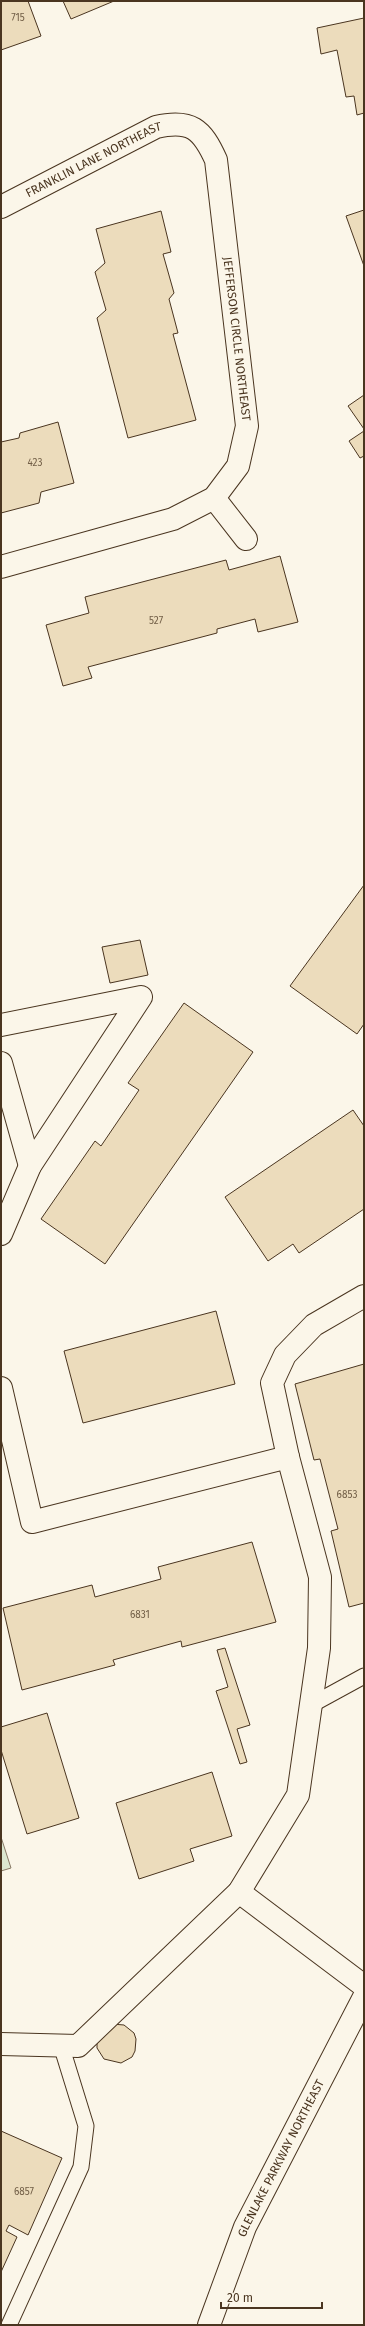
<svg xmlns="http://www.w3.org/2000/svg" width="365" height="2326" viewBox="0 0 365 2326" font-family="'Fira Sans',sans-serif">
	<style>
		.pitch { fill: #dce7d0; stroke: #887966 }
		.building { fill: #ecdcbc; stroke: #4a3520 }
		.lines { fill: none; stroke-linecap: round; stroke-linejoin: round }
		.service-casing { stroke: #4a3520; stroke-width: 17 }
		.minor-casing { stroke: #4a3520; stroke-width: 24 }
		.service { stroke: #fbf6e9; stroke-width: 15 }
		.minor { stroke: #fbf6e9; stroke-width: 22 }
		.labels { text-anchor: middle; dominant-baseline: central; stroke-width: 3; stroke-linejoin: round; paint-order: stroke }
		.number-label { font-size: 10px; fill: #725f47 }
		.street-label { font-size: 12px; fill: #4a3520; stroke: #fbf6e9 }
	</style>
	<rect width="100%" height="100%" fill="#fbf6e9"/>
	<polygon class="pitch" points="1,1837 11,1868 1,1871"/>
	<g class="building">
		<polygon points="1,1 28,1 41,36 1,50"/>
		<polygon points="63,1 114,1 71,19"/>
		<polygon points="364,18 364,113 357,115 354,96 346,97 337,50 321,54 317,28"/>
		<polygon points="364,210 364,266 346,216"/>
		<polygon points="161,211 171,252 163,254 174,293 169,299 178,333 173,334 196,420 128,438 97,318 106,310 95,272 105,263 96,229"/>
		<polygon points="364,395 364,429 348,406"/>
		<polygon points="58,422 74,483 41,492 39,503 1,513 1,517 1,442 19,438 20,433"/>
		<polygon points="364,431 364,456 360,458 349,441"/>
		<polygon points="280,556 298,622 258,632 255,619 217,629 217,633 88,667 92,678 63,686 46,625 89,613 85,597 226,560 229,570"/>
		<polygon points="364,885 364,1024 357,1034 290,986"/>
		<polygon points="140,940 148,975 110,983 102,947"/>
		<polygon points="184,1003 253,1052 105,1264 41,1219 95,1141 101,1146 139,1090 128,1083"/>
		<polygon points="353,1110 364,1126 364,1209 299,1253 293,1244 268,1261 225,1197"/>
		<polygon points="216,1311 235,1384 83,1423 64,1351"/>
		<polygon points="364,1364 364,1603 349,1607 331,1531 338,1529 320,1459 314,1460 295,1384"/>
		<polygon points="252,1542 276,1622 182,1647 181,1641 113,1660 115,1665 22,1690 3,1608 92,1585 95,1597 161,1579 158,1567"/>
		<polygon points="225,1648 250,1725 237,1729 247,1762 240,1764 216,1691 228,1687 217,1650"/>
		<polygon points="47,1713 79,1818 27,1834 1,1750 1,1727"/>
		<polygon points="212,1772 232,1836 190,1849 194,1861 139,1879 116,1803"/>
		<polygon points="112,2024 124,2025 134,2033 136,2039 135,2051 132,2057 121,2063 104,2059 97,2048 97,2042"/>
		<polygon points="1,2131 62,2158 28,2235 9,2225 6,2231 17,2237 1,2272"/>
	</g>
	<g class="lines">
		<g class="service-casing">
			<g id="service">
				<polyline points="311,1705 364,1676"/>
				<polyline points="9,2325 81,2167 86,2126 61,2045"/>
			</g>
		</g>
		<g class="minor-casing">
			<g id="minor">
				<path id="s1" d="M1 207 156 127C191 119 202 129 216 160L247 426 238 466 214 498 173 519 1 567"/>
				<polyline points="214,498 246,539"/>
				<polyline points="1,1025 141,997 30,1166 1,1234"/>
				<polyline points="1,1063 30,1166"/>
				<polyline points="1,1388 32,1522 288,1457"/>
				<polyline points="239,1892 364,1986"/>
				<polyline points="1,2044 78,2046 239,1892 298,1795 319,1648 320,1577 288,1457 272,1383 285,1355 314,1325 364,1296"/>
				<path id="s2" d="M209 2325 245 2227 364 1997"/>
			</g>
		</g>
		<use href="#service" class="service"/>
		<use href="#minor" class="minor"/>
	</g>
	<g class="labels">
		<g class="number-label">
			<text x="18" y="18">715</text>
			<text x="35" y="463">423</text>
			<text x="156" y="621">527</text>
			<text x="347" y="1495">6853</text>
			<text x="140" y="1615">6831</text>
			<text x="24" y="2192">6857</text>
		</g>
		<g class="street-label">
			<text stroke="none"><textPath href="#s1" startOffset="104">FRANKLIN LANE NORTHEAST</textPath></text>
			<text stroke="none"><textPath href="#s1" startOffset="432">JEFFERSON CIRCLE NORTHEAST</textPath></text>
			<text stroke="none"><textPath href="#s2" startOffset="182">GLENLAKE PARKWAY NORTHEAST</textPath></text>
		</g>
	</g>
	<rect width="365" height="2326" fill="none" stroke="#4a3520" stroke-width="4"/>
	<path d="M221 2302v6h101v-6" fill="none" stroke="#4a3520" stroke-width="2"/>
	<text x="227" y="2302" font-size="12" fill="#4a3520" stroke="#fbf6e9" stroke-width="3" paint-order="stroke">20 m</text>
</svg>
